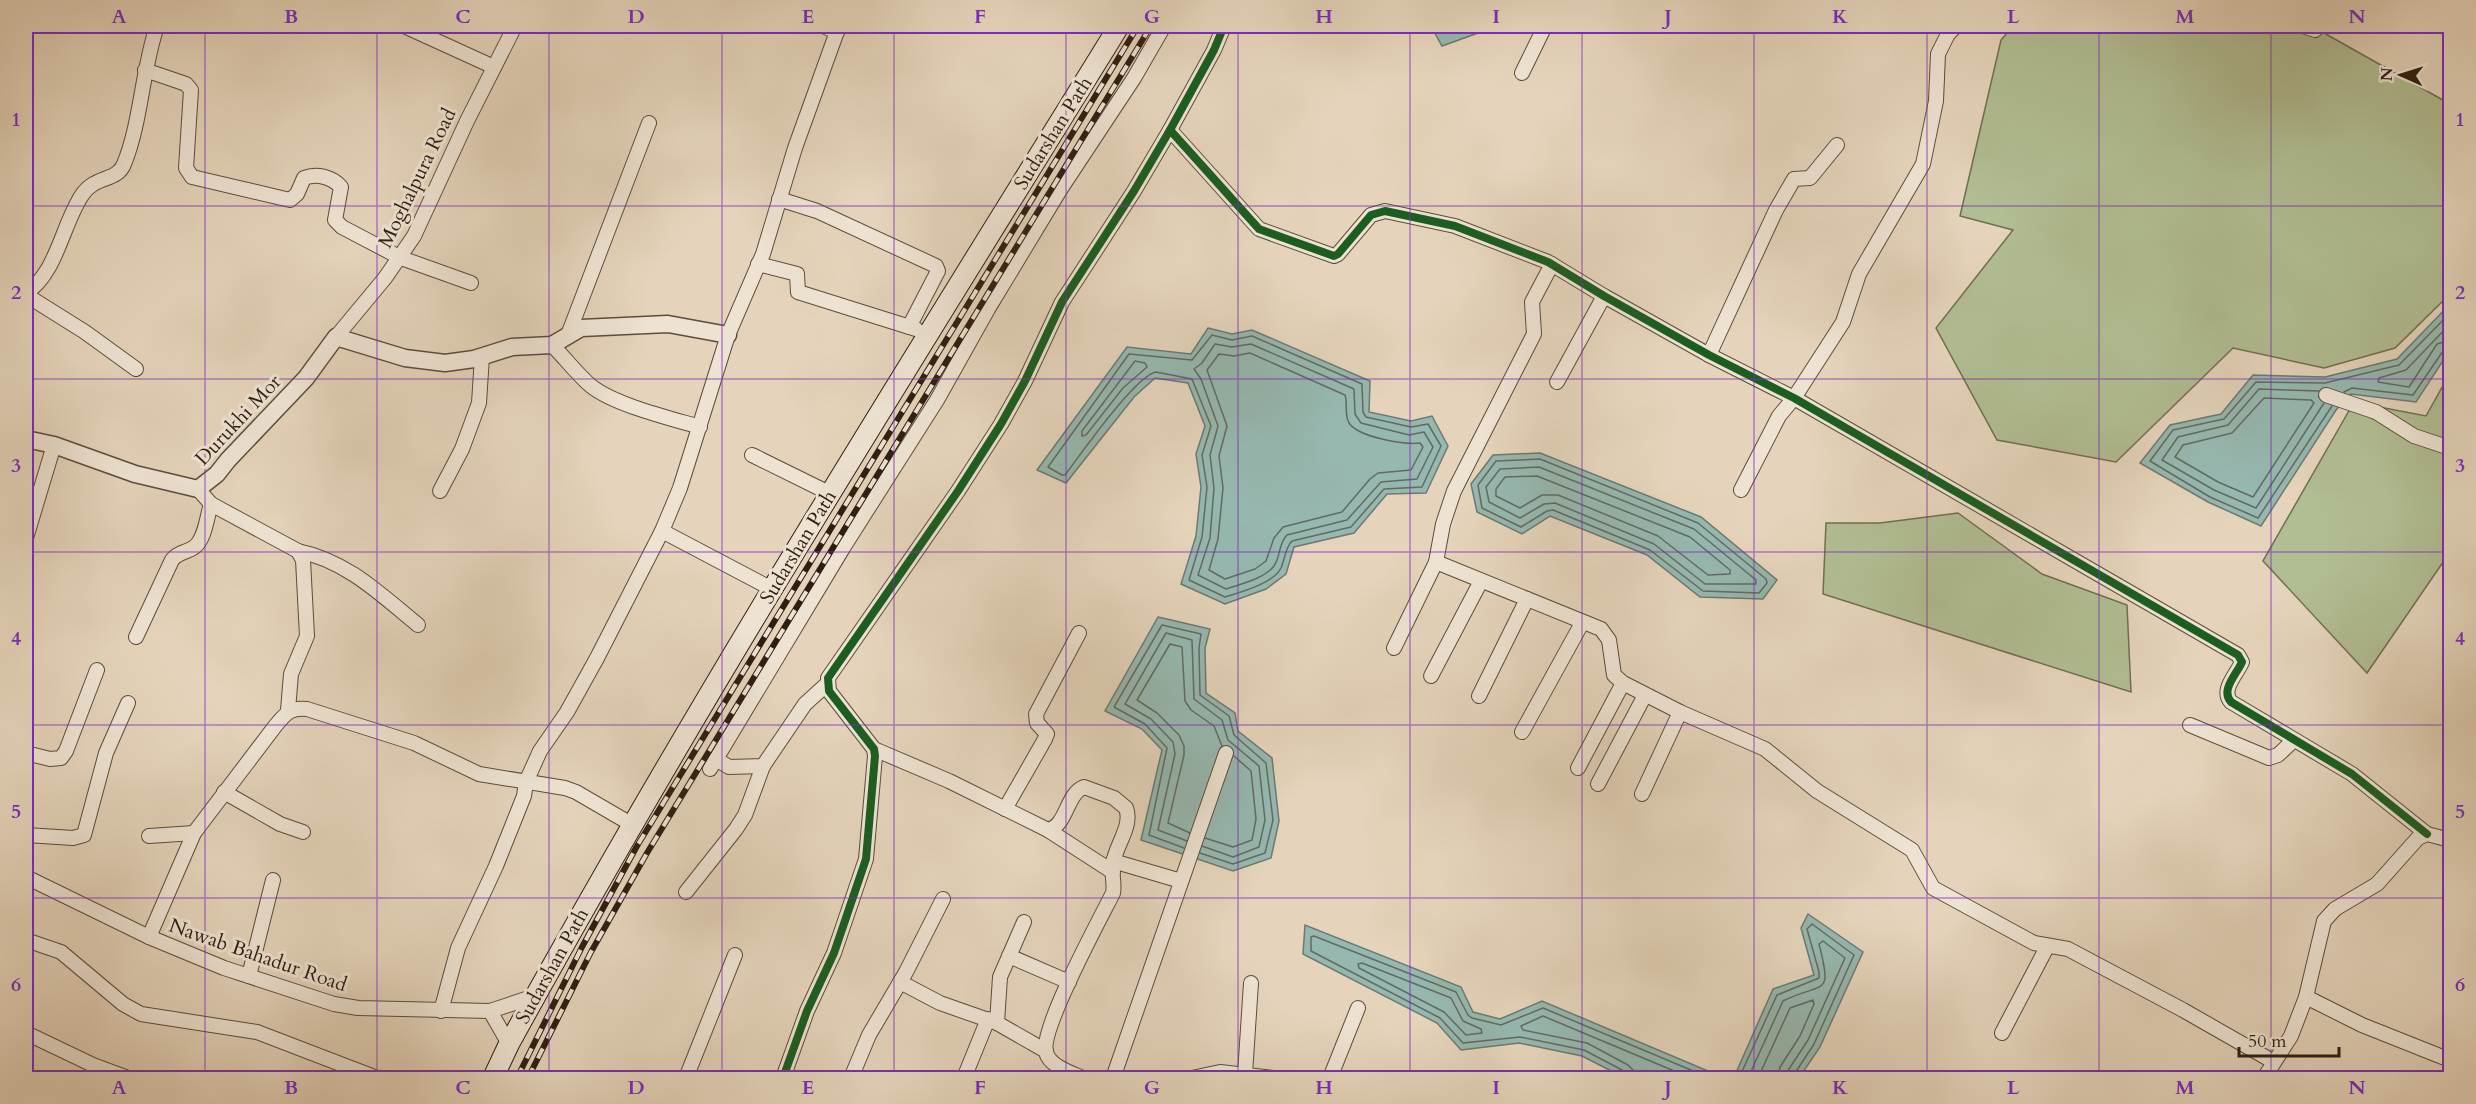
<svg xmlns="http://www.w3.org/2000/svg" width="2476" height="1104" viewBox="0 0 2476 1104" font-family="Cardo,serif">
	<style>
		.green { fill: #b1bd93; stroke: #706e52; stroke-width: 1.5 }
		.water { fill: #96b8b0; stroke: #6c7a71; stroke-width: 1.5 }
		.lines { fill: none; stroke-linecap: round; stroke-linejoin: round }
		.shore { stroke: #626b61; stroke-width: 1.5 }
		.minor-casing { stroke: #5c4c3c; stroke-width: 16 }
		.tertiary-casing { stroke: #5c4c3c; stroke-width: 19 }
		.secondary-casing { stroke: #2e1e12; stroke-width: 22 }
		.minor { stroke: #eee3d3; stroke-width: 14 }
		.tertiary { stroke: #eee3d3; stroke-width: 16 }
		.secondary { stroke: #eee3d3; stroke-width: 20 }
		.rail-casing { stroke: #2e1e12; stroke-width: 6 }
		.rail { stroke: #eee3d3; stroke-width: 4; stroke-dasharray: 11; stroke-linecap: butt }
		.cycleway-casing { stroke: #eee3d3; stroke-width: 11 }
		.cycleway { stroke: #1b5e20; stroke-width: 8 }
		.grid { fill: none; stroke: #7b2cbf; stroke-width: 1.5; stroke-opacity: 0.55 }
		.labels { text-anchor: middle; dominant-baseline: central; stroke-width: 6; stroke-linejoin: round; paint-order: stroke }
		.street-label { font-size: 20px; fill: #2e1e12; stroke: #eee3d3 }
		.neatline { fill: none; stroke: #7b2cbf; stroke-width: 2 }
		.grid-label { font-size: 20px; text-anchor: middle; font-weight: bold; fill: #7b2cbf }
	</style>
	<rect width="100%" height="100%" fill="#e5d4bb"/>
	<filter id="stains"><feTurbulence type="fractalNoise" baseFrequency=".00333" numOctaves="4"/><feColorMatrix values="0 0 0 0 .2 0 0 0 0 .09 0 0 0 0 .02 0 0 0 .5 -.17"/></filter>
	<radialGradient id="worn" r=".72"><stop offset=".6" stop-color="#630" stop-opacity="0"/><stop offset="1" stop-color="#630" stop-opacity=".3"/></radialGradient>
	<g class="green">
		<polygon points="2013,26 2303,26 2317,29 2450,104 2450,294 2395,348 2324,368 2233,348 2116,462 1997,440 1936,328 2013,230 1960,216 2001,40"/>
		<polygon points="2450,373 2450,552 2367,673 2263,561 2354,402 2426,416"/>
		<polygon points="1958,513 2042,574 2127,605 2131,692 1823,594 1826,523 1880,523"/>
	</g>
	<g class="water">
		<polygon points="1431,26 1490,26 1478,33 1442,46"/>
		<polygon points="2450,304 2450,350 2416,402 2351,394 2336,410 2261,526 2208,502 2140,463 2170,425 2221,414 2253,375 2325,377 2397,359"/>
		<polygon points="1208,328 1232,334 1252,330 1370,381 1369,412 1411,421 1432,416 1448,446 1426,493 1387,494 1354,533 1294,547 1286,574 1266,589 1225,604 1181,584 1196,536 1201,487 1196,454 1205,426 1188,383 1155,378 1134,397 1066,483 1037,470 1127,347 1191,354"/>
		<polygon points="1540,453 1701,517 1777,580 1763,599 1700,597 1647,555 1550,516 1522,534 1477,512 1471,484 1493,455"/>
		<polygon points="1158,617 1210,629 1205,648 1206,693 1235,713 1238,731 1272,758 1279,821 1271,858 1233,871 1141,840 1162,750 1142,729 1105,711"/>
		<polygon points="1808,914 1863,952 1820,1047 1799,1078 1625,1078 1582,1056 1519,1043 1461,1050 1437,1023 1303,954 1305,925 1461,987 1473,1012 1500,1019 1542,1001 1715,1074 1735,1075 1773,989 1814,975 1801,928"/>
	</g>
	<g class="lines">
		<g class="shore">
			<polyline points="2450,324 2406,370 2379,378 2378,382 2409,387 2437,344 2450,340"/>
			<path d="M1212 335 1232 340 1252 336 1362 384 1363 412 1366 417 1411 427 1428 424 1441 446 1422 487 1384 489 1351 527 1292 541C1285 548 1285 559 1281 568 1274 583 1241 592 1225 597L1189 580 1202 537 1207 487 1202 455 1211 426 1192 379 1156 372C1135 376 1081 454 1065 475H1062L1048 467 1129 354 1192 360Z"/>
			<path d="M1215 344 1232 347 1251 344 1354 389 1355 414 1361 423 1409 435 1424 432 1433 447 1417 479 1381 482 1347 520 1287 535C1278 544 1281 556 1274 566 1264 579 1240 584 1226 589L1198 575 1210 538 1214 488 1210 455 1218 426 1201 379 1194 369 1202 363Z"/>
			<path d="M1250 353 1345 395C1348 404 1344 414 1349 423 1358 437 1404 445 1420 443L1423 447 1411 470 1378 473 1370 479 1342 512 1283 527 1274 538 1266 561 1255 569 1225 579 1209 570 1218 539 1223 488 1219 456 1227 426 1207 370 1219 354 1234 356Z"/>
			<polygon points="1135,361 1145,363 1147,367 1123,388 1086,435 1082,436 1082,431"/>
			<polyline points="2319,391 2259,389 2228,425 2178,437 2162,460 2214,490 2256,508 2324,403"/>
			<polyline points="2344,392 2352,388 2413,395 2443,351 2450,348"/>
			<polygon points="2264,398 2311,400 2314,403 2253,497 2218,482 2175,457 2183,445 2232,433"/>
			<polyline points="2332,406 2258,518 2210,497 2150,461 2173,430 2224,419 2256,382 2325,383 2399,365 2450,313"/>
			<polygon points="1540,459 1698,523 1766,579 1767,583 1759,593 1703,591 1650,550 1553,510 1547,511 1521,527 1482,508 1478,485 1496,461"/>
			<polygon points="1539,467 1694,529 1756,580 1756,584 1705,584 1654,544 1555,503 1544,504 1520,518 1489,502 1486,487 1500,469"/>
			<polygon points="1537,476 1690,537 1730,570 1730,574 1708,575 1658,536 1558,495 1542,495 1520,508 1496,496 1496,489 1505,477"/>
			<polyline points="1190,833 1168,823 1184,755 1184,746 1179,735 1157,713 1137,700 1170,644 1182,647 1185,701 1191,710 1214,726 1222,746"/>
			<polyline points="1205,838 1233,847 1252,840 1256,819 1251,771 1234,756"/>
			<polyline points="1187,841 1158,830 1175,754 1173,742 1151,719 1125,704 1166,633 1192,640 1194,699 1222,720 1228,740 1259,766 1265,820 1259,847 1233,857 1202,846"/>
			<polyline points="1184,848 1149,835 1167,748 1145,724 1114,707 1162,625 1201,634 1199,648 1200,695 1229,716 1234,735 1266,763 1273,820 1265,853 1233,864 1200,853"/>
			<polygon points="1362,963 1451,998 1463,1021 1481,1029 1482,1033 1466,1035 1444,1012 1359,968 1358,964"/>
			<polyline points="1627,1078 1624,1071 1584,1050 1520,1037 1463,1043 1440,1018 1311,951 1311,937 1314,936 1456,992 1468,1015 1472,1018 1501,1025 1543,1008 1710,1078"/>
			<polyline points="1634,1078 1633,1070 1628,1065 1587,1043 1523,1030 1521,1026 1543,1016 1691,1078"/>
			<polyline points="1739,1078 1777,995 1819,978 1819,972 1807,929 1812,924 1854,955 1814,1044 1795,1073 1794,1078"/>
			<path d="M1748 1078 1783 1001C1824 981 1833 998 1819 944L1823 941 1845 958 1808 1040 1789 1069 1787 1078"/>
			<polyline points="1758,1078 1790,1008 1813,1000 1814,1004 1800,1036 1780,1067 1778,1078"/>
		</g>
		<g class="minor-casing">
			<g id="minor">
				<polyline points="404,26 494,67"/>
				<polyline points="823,26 837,32"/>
				<polyline points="2303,26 2315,30"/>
				<path d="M145 70 186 84 191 90 186 168 192 177 290 200 297 194 304 178C317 173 332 177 341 187L335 220 342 227 401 258 471 283"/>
				<polyline points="1522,73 1545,26"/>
				<path d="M1170 130 1259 229 1334 256 1338 254 1371 215 1385 211 1455 226 1548 262 1604 296 1709 355 1794 398 2238 655 2242 662C2237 674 2220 690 2231 702L2352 774 2427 834"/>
				<polyline points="779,199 817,211 936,266 938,271 909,327"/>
				<polyline points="758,264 797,274 798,292 916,329"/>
				<path d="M26 293C57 273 62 225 82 195 95 175 117 182 124 164 141 123 142 70 157 26"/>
				<polyline points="26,295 85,332 136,369"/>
				<polyline points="568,335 649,123"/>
				<polyline points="336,337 385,278 414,236 467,121 515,26"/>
				<path d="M552 345C565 358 577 374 591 386 615 405 669 418 700 427"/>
				<polyline points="1709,355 1776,210 1794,179 1810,178 1837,145"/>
				<polyline points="1557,382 1604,296"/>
				<polyline points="2326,395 2376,412 2414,436 2450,448"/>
				<polyline points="752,455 831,494"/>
				<polyline points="198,489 211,504 298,551 303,560 307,636 291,674 288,710"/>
				<polyline points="1741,490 1779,416 1794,398 1843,322 1859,274 1923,164 1936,101 1938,54 1948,34 1956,26"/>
				<polyline points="440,491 462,449 479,403 482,356"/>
				<polyline points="662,531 772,589"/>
				<polyline points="26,538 54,445"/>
				<path d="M298 551C347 561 380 594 418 625"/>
				<polyline points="1436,562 1601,629 1609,640 1614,675 1623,683 1680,712 1765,749 1817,791 1912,850 1933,888 2034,943 2068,949 2183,1010 2274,1062"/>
				<path d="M136 637 172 560C178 552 185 553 193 548 205 541 207 516 211 504"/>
				<polyline points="1394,648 1436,562 1443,524 1454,491 1534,334 1532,302 1552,264"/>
				<polyline points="1431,676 1481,581"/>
				<polyline points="1479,696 1527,599"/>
				<polyline points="2190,725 2269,758 2278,755 2294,740"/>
				<polyline points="1522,732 1582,623"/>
				<path d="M874 749 949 781 1048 830C1067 826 1066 794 1084 787L1114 798 1126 808C1133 826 1115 846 1113 864 1111 874 1115 883 1113 893 1100 919 1040 1029 1046 1052 1049 1066 1071 1073 1083 1078"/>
				<polyline points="26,753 50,759 61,758 66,751 97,670"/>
				<polyline points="716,759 729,767 763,766 805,704 827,684"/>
				<polyline points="1578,768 1623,683"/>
				<polyline points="710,769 843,548 937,400 988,309 1060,190 1134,78 1164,26"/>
				<polyline points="1598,784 1645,695"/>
				<polyline points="224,792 280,824 303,832"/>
				<polyline points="1642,794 1680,712"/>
				<polyline points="1005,809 1045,739 1047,734 1037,723 1036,714 1079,633"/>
				<polyline points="1048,830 1113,872"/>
				<polyline points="26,835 73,838 84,835 106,753 128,703"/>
				<polyline points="149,836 194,833"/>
				<polyline points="1113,861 1181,881"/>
				<polyline points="26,877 149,937 224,968 334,1004 358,1008 490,1011 535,996"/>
				<polyline points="686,892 736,829 745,815 763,766"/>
				<path d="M149 937 194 833 276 725C286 713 291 707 307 709L414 743 479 774 565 788 576 792 631 824"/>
				<polyline points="26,940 61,952 123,1004 141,1014 257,1032 377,1078"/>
				<polyline points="1009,956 1069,982"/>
				<polyline points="249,976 273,880"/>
				<polyline points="900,982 940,1003 997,1023 1046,1051"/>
				<polyline points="2306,997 2362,1025 2450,1060"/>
				<polyline points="441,1011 458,948 496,866 524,796 526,782 540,751 567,712 597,658 662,531 680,488 728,335 763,254 795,148 839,26"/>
				<polyline points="490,1011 509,1044"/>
				<polyline points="997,1023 1000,977 1024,922"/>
				<polyline points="26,1033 93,1065 128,1078"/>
				<polyline points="2002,1033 2047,947"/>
				<polyline points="1245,1074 1251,983"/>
				<polyline points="686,1078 735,955"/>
				<polyline points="783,1078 807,1011 834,953 866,859 875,756 874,749 829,691 828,678 958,491 1001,424 1025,381 1062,302 1134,191 1170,130 1214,50 1224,26"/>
				<polyline points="851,1078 869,1035 906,972 943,899"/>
				<polyline points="964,1078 988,1019"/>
				<polyline points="1113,1078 1226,753"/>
				<polyline points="1192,1078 1220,1072 1273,1078"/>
				<polyline points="1330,1078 1358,1008"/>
				<polyline points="2264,1078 2291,1036 2306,997 2324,921 2335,909 2377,884 2418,838 2427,834 2450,840"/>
			</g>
		</g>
		<g class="tertiary-casing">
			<polyline id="tertiary" points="26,439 54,445 135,474 198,489 217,474 228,460 306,378 336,337 405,358 445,363 474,359 512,347 552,345 581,328 668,324 728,335"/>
		</g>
		<g class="secondary-casing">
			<path id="secondary" d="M493 1078 509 1044C699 697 911 363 1119 26"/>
		</g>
		<use href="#minor" class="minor"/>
		<use href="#tertiary" class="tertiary"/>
		<use href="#secondary" class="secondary"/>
		<g class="rail-casing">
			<g id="rail">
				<polyline points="517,1078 582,947 637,846 1138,26"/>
				<polyline points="528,1078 591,952 647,853 1151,26"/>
			</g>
		</g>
		<use href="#rail" class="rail"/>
		<g class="cycleway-casing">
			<g id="cycleway">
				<path d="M1170 130 1259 229 1334 256 1338 254 1371 215 1385 211 1455 226 1548 262 1604 296 1709 355 1794 398 2238 655 2242 662C2237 674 2220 690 2231 702L2352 774 2427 834"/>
				<polyline points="783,1078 807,1011 834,953 866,859 875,756 874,749 829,691 828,678 958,491 1001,424 1025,381 1062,302 1134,191 1170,130 1214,50 1224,26"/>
			</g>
		</g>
		<use href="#cycleway" class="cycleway"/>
	</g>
	<path class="grid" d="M205 26V1078M377 26V1078M549 26V1078M722 26V1078M894 26V1078M1066 26V1078M1238 26V1078M1410 26V1078M1582 26V1078M1754 26V1078M1927 26V1078M2099 26V1078M2271 26V1078M26 206H2450M26 379H2450M26 552H2450M26 725H2450M26 898H2450"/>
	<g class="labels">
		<g class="street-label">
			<text transform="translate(1053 133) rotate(-58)">Sudarshan Path</text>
			<text transform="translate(417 178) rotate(-64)">Moghalpura Road</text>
			<text transform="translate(238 420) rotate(-47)">Durukhi Mor</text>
			<text transform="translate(798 547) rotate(-59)">Sudarshan Path</text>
			<text transform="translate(258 955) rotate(19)">Nawab Bahadur Road</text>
			<text transform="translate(552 966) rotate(-61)">Sudarshan Path</text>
		</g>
	</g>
	<rect width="2476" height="1104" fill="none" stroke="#e5d4bb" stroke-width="66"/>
	<g transform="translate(2401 75) rotate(273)" stroke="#eee3d3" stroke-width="4.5" paint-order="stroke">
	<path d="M0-4.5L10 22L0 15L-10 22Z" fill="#2e1e12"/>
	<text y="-9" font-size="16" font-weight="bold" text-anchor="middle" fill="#2e1e12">N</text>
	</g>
	<path d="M2239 1047v9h100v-9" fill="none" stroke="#2e1e12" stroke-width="3"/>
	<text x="2248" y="1047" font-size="18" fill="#2e1e12" stroke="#eee3d3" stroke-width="4.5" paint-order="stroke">50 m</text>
	<rect x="33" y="33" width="2410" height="1038" class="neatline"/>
	<g class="grid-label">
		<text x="119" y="23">A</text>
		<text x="291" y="23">B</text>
		<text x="463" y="23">C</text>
		<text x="636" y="23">D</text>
		<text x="808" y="23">E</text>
		<text x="980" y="23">F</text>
		<text x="1152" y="23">G</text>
		<text x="1324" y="23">H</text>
		<text x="1496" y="23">I</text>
		<text x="1668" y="23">J</text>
		<text x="1840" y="23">K</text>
		<text x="2013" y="23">L</text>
		<text x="2185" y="23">M</text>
		<text x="2357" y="23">N</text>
		<text x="16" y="126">1</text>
		<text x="2460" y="126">1</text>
		<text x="16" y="299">2</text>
		<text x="2460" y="299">2</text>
		<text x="16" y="472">3</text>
		<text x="2460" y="472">3</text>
		<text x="16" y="645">4</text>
		<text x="2460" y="645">4</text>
		<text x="16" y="818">5</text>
		<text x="2460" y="818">5</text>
		<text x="16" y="991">6</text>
		<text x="2460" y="991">6</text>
		<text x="119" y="1094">A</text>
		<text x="291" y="1094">B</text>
		<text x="463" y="1094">C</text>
		<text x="636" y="1094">D</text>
		<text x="808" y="1094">E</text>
		<text x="980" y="1094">F</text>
		<text x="1152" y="1094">G</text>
		<text x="1324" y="1094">H</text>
		<text x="1496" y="1094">I</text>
		<text x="1668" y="1094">J</text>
		<text x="1840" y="1094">K</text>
		<text x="2013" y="1094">L</text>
		<text x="2185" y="1094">M</text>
		<text x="2357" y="1094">N</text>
	</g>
	<rect width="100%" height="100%" filter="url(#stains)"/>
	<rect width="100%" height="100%" fill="url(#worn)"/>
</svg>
